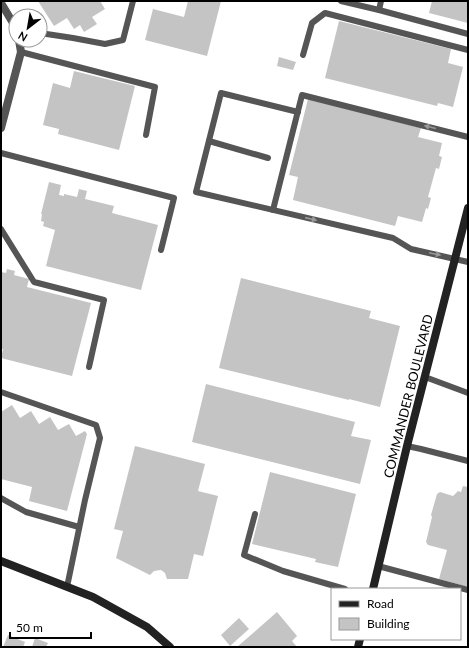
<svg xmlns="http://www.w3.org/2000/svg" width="469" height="648" viewBox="0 0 469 648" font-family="Lato,sans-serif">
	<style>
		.building { fill: #c4c4c4 }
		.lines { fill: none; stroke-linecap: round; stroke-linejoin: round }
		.lane { stroke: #555; stroke-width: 6 }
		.street { stroke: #555; stroke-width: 8 }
		.secondary { stroke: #222; stroke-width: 8 }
		.oneway { fill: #999 }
		.labels { text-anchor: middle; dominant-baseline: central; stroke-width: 3; stroke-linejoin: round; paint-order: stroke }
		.street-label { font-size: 13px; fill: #000; stroke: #fff }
	</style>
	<rect width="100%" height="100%" fill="#fff"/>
	<g class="building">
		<polygon points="38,1 100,1 105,9 92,17 97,24 84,32 80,25 74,29 67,18 54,26"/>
		<polygon points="188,1 221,1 207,56 145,40 153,9 184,17"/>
		<polygon points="432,1 468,1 468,23 429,13"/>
		<polygon points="339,21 451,49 448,63 463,67 453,107 438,103 437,106 325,78"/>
		<polygon points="279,57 296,62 293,70 277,66"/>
		<polygon points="74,71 135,86 119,150 58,134 59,129 43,125 53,83 70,88"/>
		<polygon points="308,99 421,128 418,137 442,143 439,156 442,157 439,169 436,168 428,197 431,198 428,209 426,208 422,222 398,216 395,226 293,200 298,177 289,175"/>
		<polygon points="49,182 61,185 59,195 64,196 64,194 77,197 79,189 87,191 85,199 114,206 112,213 158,225 141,290 46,266 55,230 43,226 44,222 41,221 42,214 41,214"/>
		<polygon points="7,269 15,271 14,275 29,279 27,287 91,303 72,376 1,358 3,349 1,349 1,272 6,273"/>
		<polygon points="241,278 371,311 369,318 400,326 380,407 349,399 349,400 219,368"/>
		<polygon points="206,384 355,422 351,436 371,440 360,484 192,442"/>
		<polygon points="12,405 20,418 31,411 39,424 50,417 58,430 69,424 76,436 85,431 87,434 67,511 29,501 32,487 1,479 1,412"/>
		<polygon points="135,446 205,464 198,491 218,496 203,556 194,554 188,579 167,579 165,573 161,570 154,571 150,575 116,558 123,531 114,529"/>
		<polygon points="270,472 356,494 338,567 315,562 316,559 252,544"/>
		<polygon points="463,486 468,487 468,587 439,579 447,550 428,545 426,542 432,517 431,515 437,494 440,492 453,496 458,491 461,492"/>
		<polygon points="277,612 297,636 292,641 297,647 237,647"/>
		<polygon points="239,618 249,629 230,646 221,635"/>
		<polygon points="8,635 25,642 23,647 3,647"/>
		<polygon points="35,638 48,643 46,647 32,647"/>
	</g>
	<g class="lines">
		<g class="lane">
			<polyline points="341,1 379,10 468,34"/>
			<polyline points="379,10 381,1"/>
			<polyline points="40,33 73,38 105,44 123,40 133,1"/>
			<polyline points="21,52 155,87 146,135"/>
			<polyline points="303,55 312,23 325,13 468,50"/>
			<polyline points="298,112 221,93 196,192 393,238 411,249 468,262"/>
			<polyline points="209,141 268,158"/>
			<polyline points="1,153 174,198 161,250"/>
			<polyline points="273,210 302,95 468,137"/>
			<polyline points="1,229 34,282 104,300 89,367"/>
			<polyline points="425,377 468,393"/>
			<polyline points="1,392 96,425 100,438 85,500 67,587"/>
			<polyline points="407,446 421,449 468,461"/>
			<polyline points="1,498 26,512 79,527"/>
			<polyline points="255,514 244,555 283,571 345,589"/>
			<polyline points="378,566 468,590"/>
		</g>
		<g class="street">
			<polyline points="1,3 16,28"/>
			<polyline points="1,128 21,52 19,40"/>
		</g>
		<g class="secondary">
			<polyline points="1,561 93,597 147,627 170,647"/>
			<polyline points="373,589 407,446 468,208"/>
			<polyline points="358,647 360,639"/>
		</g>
	</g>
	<defs><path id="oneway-solid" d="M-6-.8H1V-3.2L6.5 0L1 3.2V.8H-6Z"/></defs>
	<g class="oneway">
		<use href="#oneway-solid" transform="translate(430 127) rotate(-166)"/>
		<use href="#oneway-solid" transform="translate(311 219) rotate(13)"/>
		<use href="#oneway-solid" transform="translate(435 254) rotate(12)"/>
	</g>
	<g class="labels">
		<g class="street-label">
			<text transform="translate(408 396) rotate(-76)">COMMANDER BOULEVARD</text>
		</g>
	</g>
	<rect width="469" height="648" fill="none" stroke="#000000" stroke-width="4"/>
	<rect x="331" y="588" width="130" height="52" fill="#ffffff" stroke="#999999"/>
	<rect x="339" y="601" width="20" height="6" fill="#222222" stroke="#999999"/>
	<text x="367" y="608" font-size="12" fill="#000000">Road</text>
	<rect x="339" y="618" width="20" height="12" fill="#c4c4c4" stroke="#999999"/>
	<text x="367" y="628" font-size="12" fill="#000000">Building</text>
	<g transform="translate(28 28) rotate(211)"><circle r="19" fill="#ffffff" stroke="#999999"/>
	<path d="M0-3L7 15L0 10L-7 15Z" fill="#000000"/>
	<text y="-6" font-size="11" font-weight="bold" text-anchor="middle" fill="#000000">N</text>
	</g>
	<path d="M10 632v6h81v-6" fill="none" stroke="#000000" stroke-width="2"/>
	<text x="16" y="632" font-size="12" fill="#000000" stroke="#ffffff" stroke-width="3" paint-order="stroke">50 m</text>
</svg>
